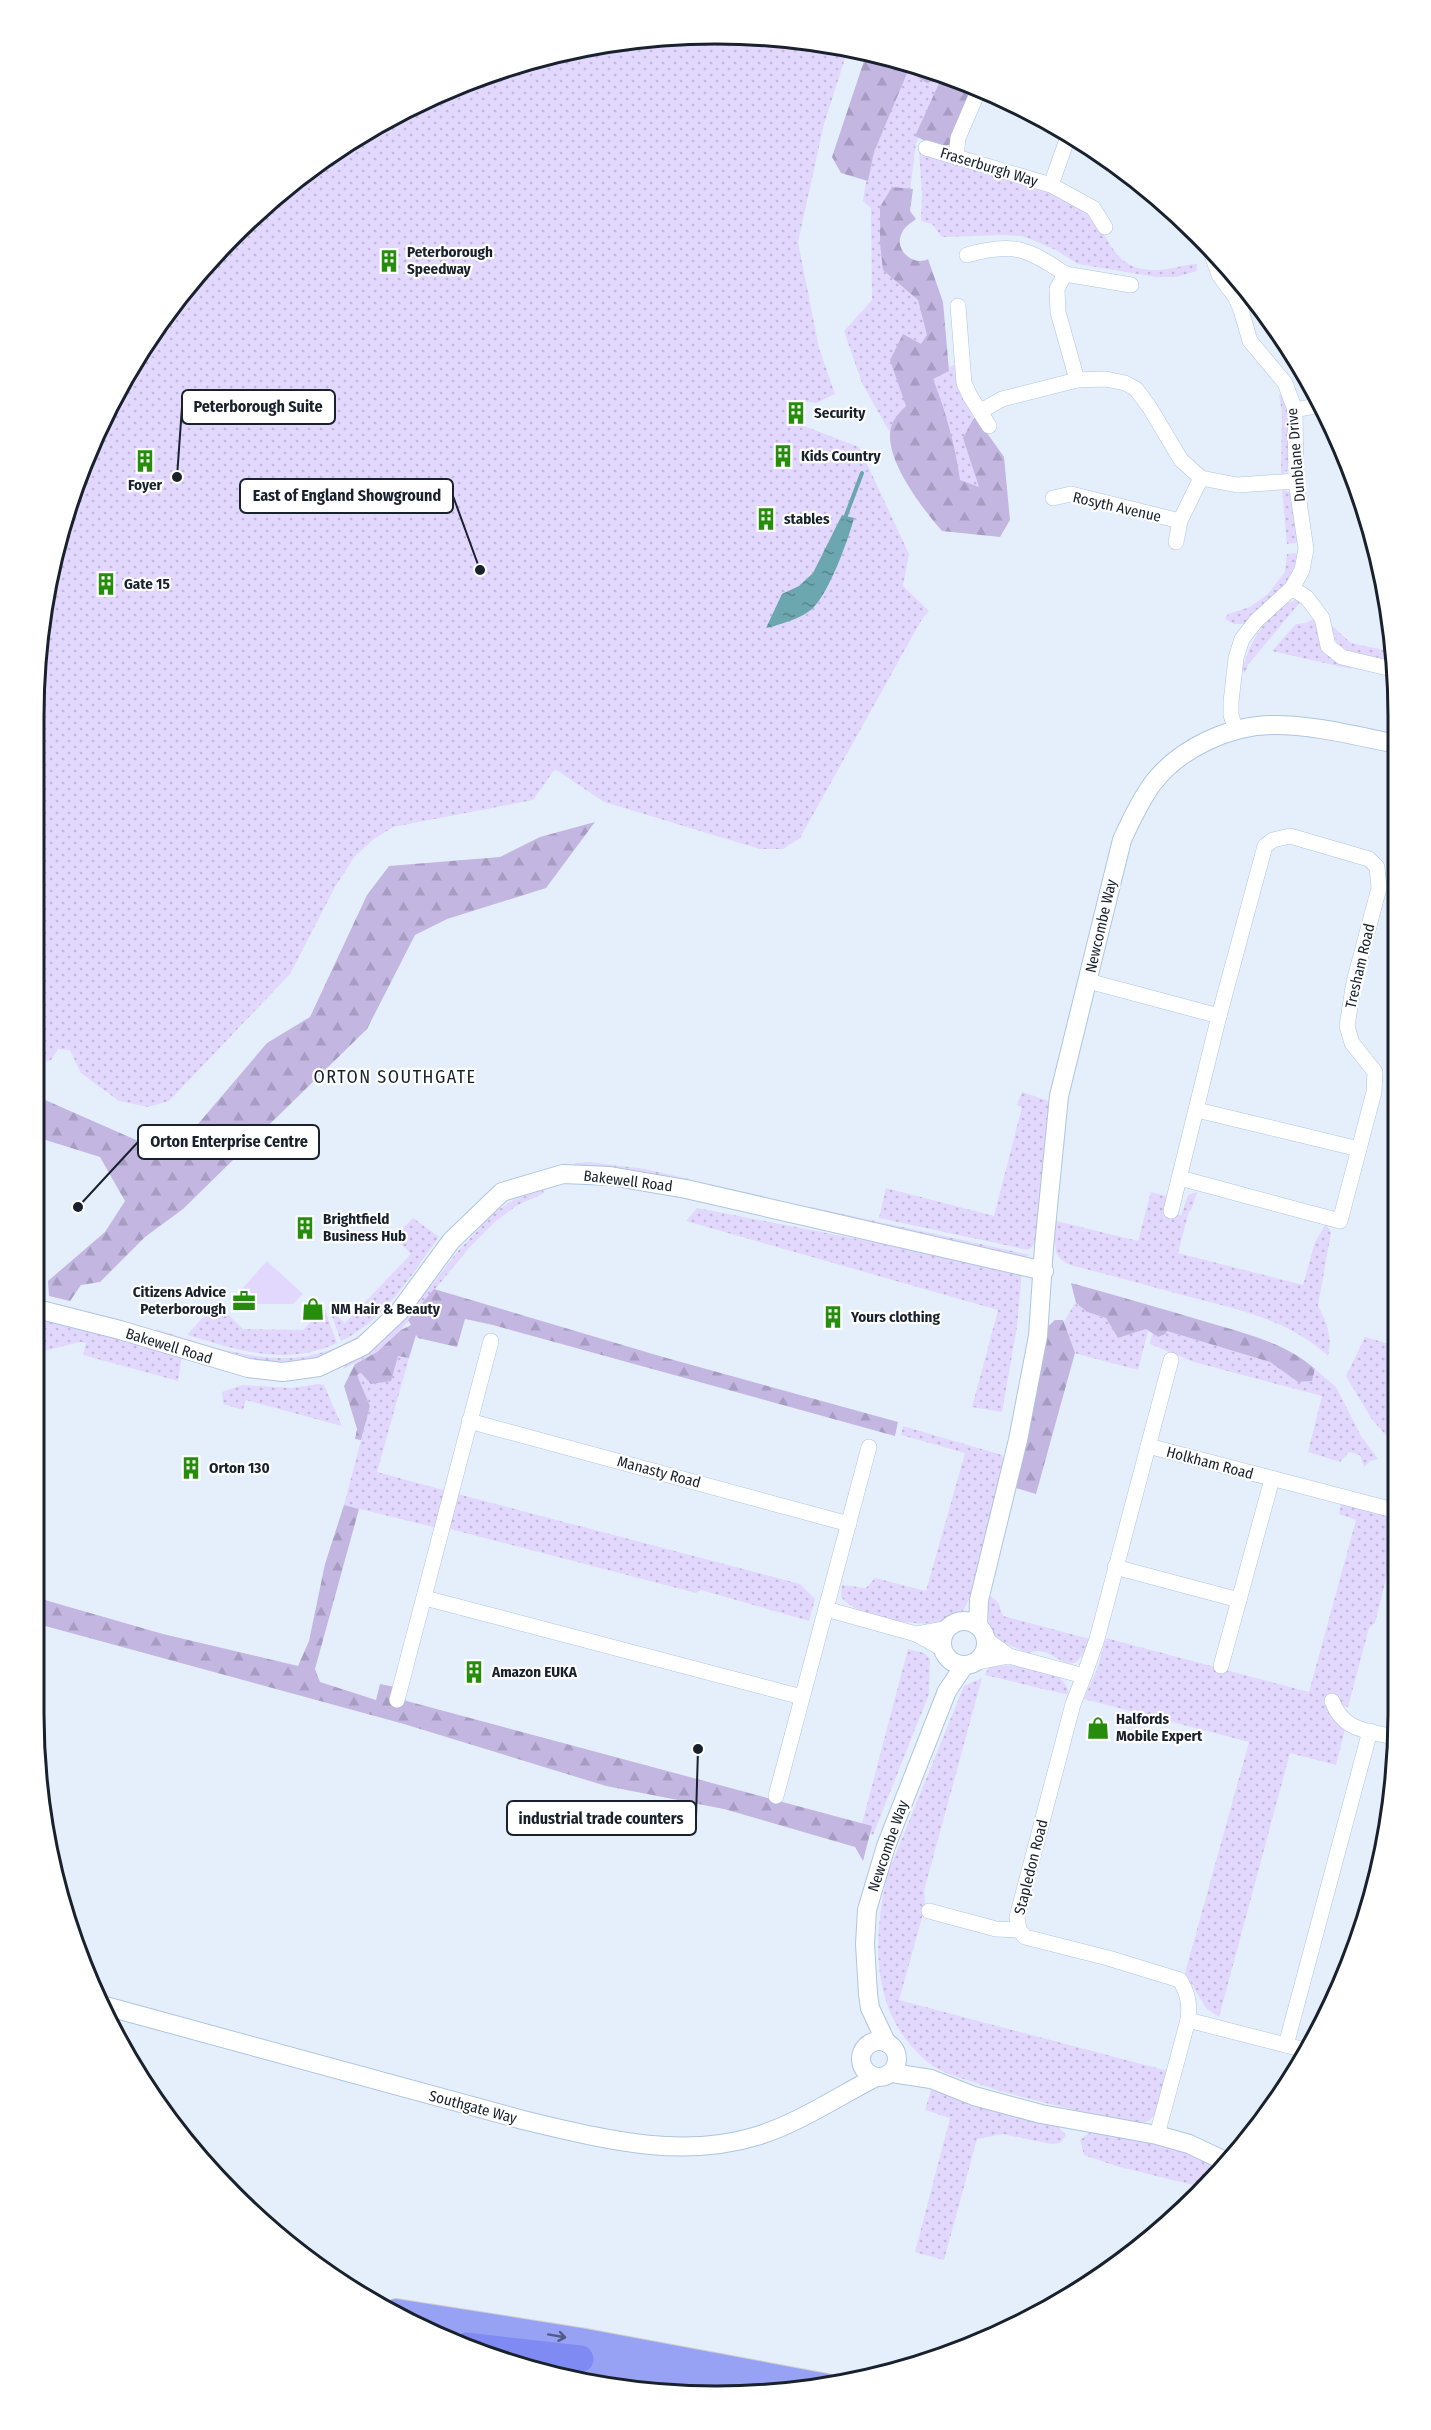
<svg xmlns="http://www.w3.org/2000/svg" width="1431" height="2430" viewBox="0 0 1431 2430" font-family="'Fira Sans Condensed',sans-serif">
	<style>
		.grass { fill: url(#grass-dots) }
		.forest { fill: url(#forest-firs) }
		.garden { fill: #e2d7fd }
		.water { fill: url(#water-ripples) }
		.lines { fill: none; stroke-linecap: round; stroke-linejoin: round }
		.stream { stroke: #6ca6af; stroke-width: 4 }
		.minor-casing { stroke: #adc5e2; stroke-width: 16 }
		.tertiary-casing { stroke: #adc5e2; stroke-width: 20 }
		.trunk-casing { stroke: #ccced1; stroke-width: 26 }
		.motorway-casing { stroke: #ccced1; stroke-width: 28 }
		.minor { stroke: #fff; stroke-width: 15 }
		.tertiary { stroke: #fff; stroke-width: 18 }
		.trunk { stroke: #98a2f4; stroke-width: 24 }
		.motorway { stroke: #7f8bf2; stroke-width: 27 }
		.oneway { stroke: #525b86 }
		.labels { text-anchor: middle; dominant-baseline: central; stroke-width: 4.5; stroke-linejoin: round; paint-order: stroke }
		.street-label { font-size: 15px; fill: #18212c; stroke: #fff }
		.poi-label { font-size: 15px; font-weight: bold; fill: #18212c; stroke: #fff; text-anchor: start }
		.quarter-label { font-size: 18px; letter-spacing: 1.5px; fill: #18212c; stroke: #fff }
		.rim { fill: none; stroke: #18212c; stroke-width: 3 }
		.leader { fill: none; stroke: #18212c; stroke-width: 2 }
		.callout-dot { fill: #18212c; stroke: #fff; stroke-width: 2 }
		.callout { fill: #fff; stroke: #18212c; stroke-width: 2 }
		.callout-label { font-size: 16px; text-anchor: middle; font-weight: bold; fill: #18212c }
	</style>
	<defs>
		<pattern id="grass-dots" width="8" height="8" patternUnits="userSpaceOnUse" patternTransform="scale(1.5)"><rect width="8" height="8" fill="#e2d7fd"/><path d="M2 2h.1M6 6h.1" fill="none" stroke="#c1b8d9" stroke-width="1.8" stroke-linecap="round"/></pattern>
		<pattern id="forest-firs" width="22" height="20" patternUnits="userSpaceOnUse" patternTransform="scale(1.5)"><rect width="22" height="20" fill="#c3b6e1"/><path d="M5 1l3.5 6h-7zM16 11l3.5 6h-7z" fill="#a79cc1"/></pattern>
		<pattern id="water-ripples" width="26" height="14" patternUnits="userSpaceOnUse" patternTransform="scale(1.5)"><rect width="26" height="14" fill="#6ca6af"/><path d="M2 4q2-2 4 0t4 0M15 11q2-2 4 0t4 0" fill="none" stroke="#58878f"/></pattern>
	</defs>
	<rect width="100%" height="100%" fill="#e5effb"/>
	<g class="grass">
		<polygon points="716,33 849,46 824,124 798,242 819,348 835,394 816,403 803,401 800,419 804,426 859,447 909,554 903,586 929,611 922,619 800,838 783,849 760,849 604,802 555,769 533,800 393,827 374,839 355,856 335,887 290,974 169,1101 148,1107 119,1101 81,1073 70,1050 58,1049 51,1060 43,1063 36,1060 34,671 69,496 148,336 233,233 337,148 455,85 583,46"/>
		<path d="M908 68 946 78 916 143 910 191 882 208 921 299 930 335 909 407 889 431 862 383 844 331 872 300 871 208 863 201C869 153 890 112 908 68Z"/>
		<path d="M919 151 1070 199C1076 202 1085 206 1089 211 1110 236 1111 267 1150 270 1166 271 1182 265 1197 264V271L1176 277H1156L1078 264 1056 250 1023 236 1003 235 942 237 932 224 921 221 922 194Z"/>
		<polygon points="956,364 963,394 976,424 984,489 959,489 928,376"/>
		<polygon points="1284,394 1289,414 1289,464 1287,471 1281,475 1282,412 1279,395"/>
		<polygon points="1282,489 1292,494 1300,539 1296,543 1287,544"/>
		<path d="M1295 553 1299 557C1291 588 1268 603 1246 624H1234L1225 619 1228 614 1250 607 1268 594 1285 572 1287 554Z"/>
		<path d="M1297 599 1301 601 1248 665 1245 673 1242 670C1250 641 1267 611 1297 599Z"/>
		<polygon points="1316,618 1336,662 1352,667 1351,669 1272,651 1296,624 1305,623"/>
		<polygon points="1330,624 1351,643 1393,652 1395,664 1355,656 1338,646"/>
		<polygon points="1022,1092 1049,1101 1051,1111 1036,1241 1032,1247 1028,1250 879,1218 886,1188 994,1216 1022,1107 1017,1105"/>
		<polygon points="589,1162 645,1169 689,1179 683,1182 579,1168 574,1163"/>
		<polygon points="543,1190 544,1193 516,1206 497,1220 470,1247 401,1330 377,1352 343,1369 346,1363 369,1350 404,1320 458,1251 495,1212 513,1200"/>
		<path d="M1151 1192 1170 1197 1168 1213 1181 1216 1188 1195 1197 1192 1191 1211H1189L1178 1253 1303 1285 1315 1242 1326 1224 1331 1233 1318 1305 1327 1325 1330 1343 1328 1356C1288 1319 1236 1309 1186 1296 1147 1285 1109 1275 1070 1265 1050 1257 1055 1239 1056 1221L1138 1241Z"/>
		<polygon points="811,1207 1030,1255 1022,1258 810,1211"/>
		<polygon points="697,1208 1022,1271 1017,1327 1002,1412 972,1407 998,1310 686,1221"/>
		<path d="M413 1218 439 1237C411 1275 385 1320 341 1341L329 1308 345 1323 411 1254 394 1237Z"/>
		<path d="M419 1281 362 1340 318 1361 268 1365 157 1332 156 1329C227 1351 299 1381 366 1330 385 1316 398 1294 419 1281Z"/>
		<path d="M216 1303 243 1329 303 1330 324 1308 337 1343C286 1367 238 1350 187 1335Z"/>
		<polygon points="1075,1303 1087,1312 1106,1318 1118,1338 1146,1329 1148,1331 1138,1370 1074,1353 1064,1322"/>
		<polygon points="37,1317 182,1356 178,1381 83,1355 86,1343 80,1342 44,1351 37,1340"/>
		<polygon points="1167,1331 1270,1362 1298,1382 1312,1381 1315,1369 1336,1387 1361,1436 1378,1459 1370,1461 1364,1467 1360,1455 1349,1452 1340,1462 1308,1452 1322,1396 1194,1362 1150,1344 1152,1334 1158,1337"/>
		<polygon points="1365,1337 1397,1346 1397,1448 1371,1418 1346,1376"/>
		<polygon points="398,1356 409,1358 377,1472 447,1491 437,1528 344,1505 370,1406 357,1375"/>
		<polygon points="319,1384 324,1385 342,1426 246,1400 243,1410 223,1404 222,1392 242,1385 291,1388"/>
		<path d="M903 1426 1002 1455 1005 1470C998 1497 977 1605 957 1617 943 1626 914 1624 899 1621 878 1616 856 1614 841 1597L842 1585 866 1588 875 1578 926 1591 965 1453 901 1435Z"/>
		<polygon points="458,1494 800,1584 815,1599 809,1621 701,1590 696,1593 450,1529"/>
		<polygon points="1342,1501 1397,1516 1397,1534 1375,1623 1369,1628 1348,1707 1326,1701 1330,1715 1345,1730 1336,1765 1290,1753 1219,2017 1206,2008 1185,1973 1249,1742 1084,1699 1097,1669 1106,1638 1309,1692 1356,1520 1339,1514"/>
		<path d="M987 1593 998 1602 1003 1616 1090 1639C1070 1692 1057 1641 1029 1653 987 1637 990 1638 987 1593Z"/>
		<polygon points="908,1649 924,1653 930,1659 929,1694 873,1835 860,1831"/>
		<path d="M1016 1665C1036 1670 1066 1670 1069 1695L985 1675 989 1667Z"/>
		<path d="M982 1678 924 1891 925 1907 899 2000 1168 2071C1163 2091 1163 2119 1140 2124 1085 2112 1030 2101 976 2083 958 2077 937 2072 923 2058 870 2010 873 1940 887 1875L964 1686Z"/>
		<polygon points="931,2090 1057,2126 1066,2135 1060,2143 1051,2144 1003,2134 977,2139 944,2260 915,2252 950,2118 925,2110"/>
		<path d="M1093 2130C1138 2139 1181 2147 1223 2167L1205 2188 1116 2166 1084 2155 1080 2140Z"/>
	</g>
	<g class="forest">
		<polygon points="867,52 974,84 964,104 958,143 938,147 915,136 941,79 927,83 908,71 874,152 868,181 841,173 832,157"/>
		<path d="M892 187 913 189 910 211 916 219C911 223 904 227 902 233 893 249 913 267 928 259L943 302 949 371 933 379C945 409 956 448 960 480L979 487 963 438 975 416 1004 457 1010 520 1000 537 942 531C923 509 876 450 894 420 897 415 902 410 906 406L890 360 903 334 921 344 927 335 918 300 883 270 880 243V207Z"/>
		<polygon points="595,822 546,888 447,919 415,935 367,1029 183,1209 145,1237 100,1282 81,1285 70,1301 49,1296 48,1281 105,1232 125,1201 100,1157 36,1137 36,1096 152,1147 181,1144 267,1043 310,1017 367,895 389,866 500,857 540,837"/>
		<path d="M1071 1283C1118 1296 1164 1309 1210 1323 1247 1334 1286 1343 1315 1369L1312 1381 1298 1382 1270 1362 1167 1331 1165 1334 1158 1337 1146 1329 1118 1338 1106 1318 1087 1312 1076 1303Z"/>
		<polygon points="434,1289 663,1357 898,1422 895,1436 493,1325 465,1319 457,1347 418,1338 416,1335 409,1358 398,1356 391,1381 371,1384 361,1373 357,1375 370,1406 361,1440 355,1439 357,1429 344,1386 355,1364 377,1352 401,1330 411,1325 408,1320"/>
		<polygon points="1055,1320 1063,1320 1075,1353 1036,1494 1013,1487 1045,1329"/>
		<polygon points="344,1505 359,1509 315,1669 320,1682 376,1700 380,1684 395,1687 392,1697 872,1826 863,1861 855,1847 724,1809 606,1786 404,1724 38,1624 38,1598 163,1634 298,1666 309,1641 325,1564"/>
	</g>
	<polygon class="garden" points="267,1261 303,1294 293,1304 256,1304 241,1290"/>
	<path class="water" d="M842 515 854 518C848 541 829 592 813 608 803 618 779 625 766 628L782 594 799 586 813 573Z"/>
	<g class="lines">
		<polyline class="stream" points="845,518 862,473"/>
		<g class="minor-casing">
			<g id="minor">
				<polyline points="926,148 1051,185 1093,208 1105,227"/>
				<polyline points="956,157 958,138 980,87"/>
				<polyline points="1051,185 1069,134"/>
				<polyline points="1210,249 1219,275 1236,298 1241,310 1250,341 1285,383 1295,410 1296,481 1306,549 1302,570 1292,588 1256,621 1242,639 1236,658 1231,702 1231,715 1236,730"/>
				<path d="M967 255C1012 242 1028 248 1065 274"/>
				<polyline points="958,306 964,383 970,396 989,426"/>
				<polyline points="1077,380 1058,312 1057,289 1065,274 1131,285"/>
				<polyline points="1295,410 1321,405"/>
				<polyline points="981,411 1002,399 1077,380 1106,379 1125,383 1136,389 1150,408 1181,460 1201,478 1237,485 1296,481"/>
				<polyline points="1053,498 1071,494 1180,521 1201,478"/>
				<polyline points="1176,542 1180,521"/>
				<polyline points="1292,588 1307,598 1322,618 1328,646 1342,657 1396,670"/>
				<polyline points="1088,981 1219,1016"/>
				<polyline points="1197,1110 1359,1149"/>
				<polyline points="1171,1211 1219,1016 1265,846 1273,840 1290,836 1369,859 1377,867 1379,888 1354,982 1347,1026 1352,1043 1375,1072 1374,1092 1340,1221 1180,1178"/>
				<polyline points="469,1421 849,1524"/>
				<polyline points="1148,1446 1397,1511"/>
				<polyline points="1397,1551 1394,1562 1397,1563"/>
				<polyline points="1115,1567 1239,1600"/>
				<polyline points="425,1598 802,1697"/>
				<polyline points="826,1609 916,1634 943,1649"/>
				<polyline points="916,1634 948,1628"/>
				<path d="M986 1639 1009 1656 1084 1676 1073 1704 1017 1917 1019 1930 1025 1937 1108 1958 1180 1980C1188 1994 1190 2004 1188 2020L1157 2135"/>
				<polyline points="978,1662 1009,1656"/>
				<polyline points="1221,1666 1272,1479"/>
				<polyline points="1084,1676 1097,1639 1171,1360"/>
				<polyline points="397,1700 491,1341"/>
				<path d="M1332 1701C1344 1732 1367 1730 1397 1738"/>
				<polyline points="776,1796 869,1447"/>
				<polyline points="929,1911 996,1929 1019,1930"/>
				<polyline points="1188,2020 1305,2050"/>
				<polyline points="1286,2045 1370,1731"/>
			</g>
		</g>
		<g class="tertiary-casing">
			<g id="tertiary">
				<polyline points="37,1309 120,1330 248,1368 283,1372 319,1367 363,1346 399,1312 451,1241 502,1192 563,1174 610,1176 686,1189 1044,1271"/>
				<circle cx="964" cy="1643" r="22"/>
				<path d="M978 1626 979 1600 1018 1440 1038 1336 1044 1247 1059 1096 1122 840C1131 820 1140 801 1153 783 1180 748 1230 725 1274 725 1315 725 1356 736 1397 744"/>
				<path d="M98 2004 523 2120C600 2138 679 2160 757 2136 799 2123 837 2097 876 2077"/>
				<circle cx="879" cy="2059" r="18"/>
				<polyline points="886,2042 870,2008 868,1994 865,1944 867,1910 886,1846 947,1691 964,1666"/>
				<polyline points="892,2073 931,2079 974,2096 1041,2114 1157,2135 1189,2144 1227,2162"/>
			</g>
		</g>
		<g class="trunk-casing">
			<g id="trunk">
				<polyline points="396,2311 580,2340 827,2386"/>
				<polyline points="562,2355 763,2394"/>
			</g>
		</g>
		<g class="motorway-casing">
			<polyline id="motorway" points="466,2346 580,2359"/>
		</g>
		<use href="#minor" class="minor"/>
		<use href="#tertiary" class="tertiary"/>
		<use href="#trunk" class="trunk"/>
		<use href="#motorway" class="motorway"/>
	</g>
	<defs><path id="oneway-shaft" d="M-6 0H5M1.5-3L5.5 0L1.5 3" fill="none" stroke-width="1.6" stroke-linecap="round" stroke-linejoin="round" transform="scale(1.5)"/></defs>
	<use class="oneway" href="#oneway-shaft" transform="translate(557 2336) rotate(10)"/>
	<defs>
		<g id="building-bare" transform="scale(1.8)"><path d="M-4-6H4V6H1V3H-1V6H-4ZM-2.5-4.3h1.7v1.8h-1.7ZM.8-4.3h1.7v1.8H.8ZM-2.5-1h1.7V.8h-1.7ZM.8-1h1.7V.8H.8Z" fill="#258d0b" stroke="#fff" stroke-width="2.5" paint-order="stroke"/></g>
		<g id="office-bare" transform="scale(1.8)"><path d="M-6-3h4V-5.5h4V-3h4V5H-6ZM-1-4.5V-3h2v-1.5ZM-6 0V1H6V0Z" fill="#258d0b" stroke="#fff" stroke-width="2.5" paint-order="stroke"/></g>
		<g id="shop-bare" transform="scale(1.8)"><path d="M-5-2.5h2.3a2.7 3.5 0 0 1 5.4 0H5L5.5 6h-11ZM-1.5-2.5h3a1.5 2.3 0 0 0-3 0Z" fill="#258d0b" stroke="#fff" stroke-width="2.5" paint-order="stroke"/></g>
	</defs>
	<g fill-rule="evenodd">
		<use href="#building-bare" x="389" y="261"/>
		<use href="#building-bare" x="796" y="413"/>
		<use href="#building-bare" x="783" y="456"/>
		<use href="#building-bare" x="145" y="461"/>
		<use href="#building-bare" x="766" y="519"/>
		<use href="#building-bare" x="106" y="584"/>
		<use href="#building-bare" x="305" y="1228"/>
		<use href="#office-bare" x="244" y="1301"/>
		<use href="#shop-bare" x="313" y="1309"/>
		<use href="#building-bare" x="833" y="1317"/>
		<use href="#building-bare" x="191" y="1468"/>
		<use href="#building-bare" x="474" y="1672"/>
		<use href="#shop-bare" x="1098" y="1728"/>
	</g>
	<g class="labels">
		<g class="street-label">
			<text transform="translate(989 167) rotate(17)">Fraserburgh Way</text>
			<text transform="translate(1296 455) rotate(-95)">Dunblane Drive</text>
			<text transform="translate(1117 507) rotate(13)">Rosyth Avenue</text>
			<text transform="translate(1101 926) rotate(-77)">Newcombe Way</text>
			<text transform="translate(1360 966) rotate(-77)">Tresham Road</text>
			<text transform="translate(628 1181) rotate(7)">Bakewell Road</text>
			<text transform="translate(169 1346) rotate(17)">Bakewell Road</text>
			<text transform="translate(1210 1463) rotate(15)">Holkham Road</text>
			<text transform="translate(659 1472) rotate(15)">Manasty Road</text>
			<text transform="translate(888 1846) rotate(-71)">Newcombe Way</text>
			<text transform="translate(1031 1867) rotate(-76)">Stapledon Road</text>
			<text transform="translate(473 2107) rotate(15)">Southgate Way</text>
		</g>
		<g class="poi-label">
			<text x="407" y="252">Peterborough<tspan x="407" dy="17">Speedway</tspan></text>
			<text x="814" y="413">Security</text>
			<text x="801" y="456">Kids Country</text>
			<text x="145" y="485" text-anchor="middle">Foyer</text>
			<text x="784" y="519">stables</text>
			<text x="124" y="584">Gate 15</text>
			<text x="323" y="1219">Brightfield<tspan x="323" dy="17">Business Hub</tspan></text>
			<text x="226" y="1292" text-anchor="end">Citizens Advice<tspan x="226" dy="17">Peterborough</tspan></text>
			<text x="331" y="1309">NM Hair &amp; Beauty</text>
			<text x="851" y="1317">Yours clothing</text>
			<text x="209" y="1468">Orton 130</text>
			<text x="492" y="1672">Amazon EUKA</text>
			<text x="1116" y="1719">Halfords<tspan x="1116" dy="17">Mobile Expert</tspan></text>
		</g>
		<g class="quarter-label">
			<text x="395" y="1077">ORTON SOUTHGATE</text>
		</g>
	</g>
	<path d="M0 0H1431V2430H0ZM716 44H716A672 672 0 0 1 1388 716V1714A672 672 0 0 1 716 2386H716A672 672 0 0 1 44 1714V716A672 672 0 0 1 716 44Z" fill="#fff" fill-rule="evenodd"/>
	<path class="rim" d="M716 44H716A672 672 0 0 1 1388 716V1714A672 672 0 0 1 716 2386H716A672 672 0 0 1 44 1714V716A672 672 0 0 1 716 44Z"/>
	<path class="leader" d="M177 477L182 407M480 570L453 496M78 1207L138 1142M698 1749L696 1818"/>
	<g class="callout-dot">
		<circle cx="177" cy="477" r="6"/>
		<circle cx="480" cy="570" r="6"/>
		<circle cx="78" cy="1207" r="6"/>
		<circle cx="698" cy="1749" r="6"/>
	</g>
	<g class="callout">
		<rect x="182" y="390" width="153" height="34" rx="6"/>
		<rect x="240" y="479" width="213" height="34" rx="6"/>
		<rect x="138" y="1125" width="181" height="34" rx="6"/>
		<rect x="507" y="1801" width="189" height="34" rx="6"/>
	</g>
	<g class="callout-label">
		<text x="258" y="412">Peterborough Suite</text>
		<text x="347" y="501">East of England Showground</text>
		<text x="229" y="1147">Orton Enterprise Centre</text>
		<text x="601" y="1824">industrial trade counters</text>
	</g>
</svg>
